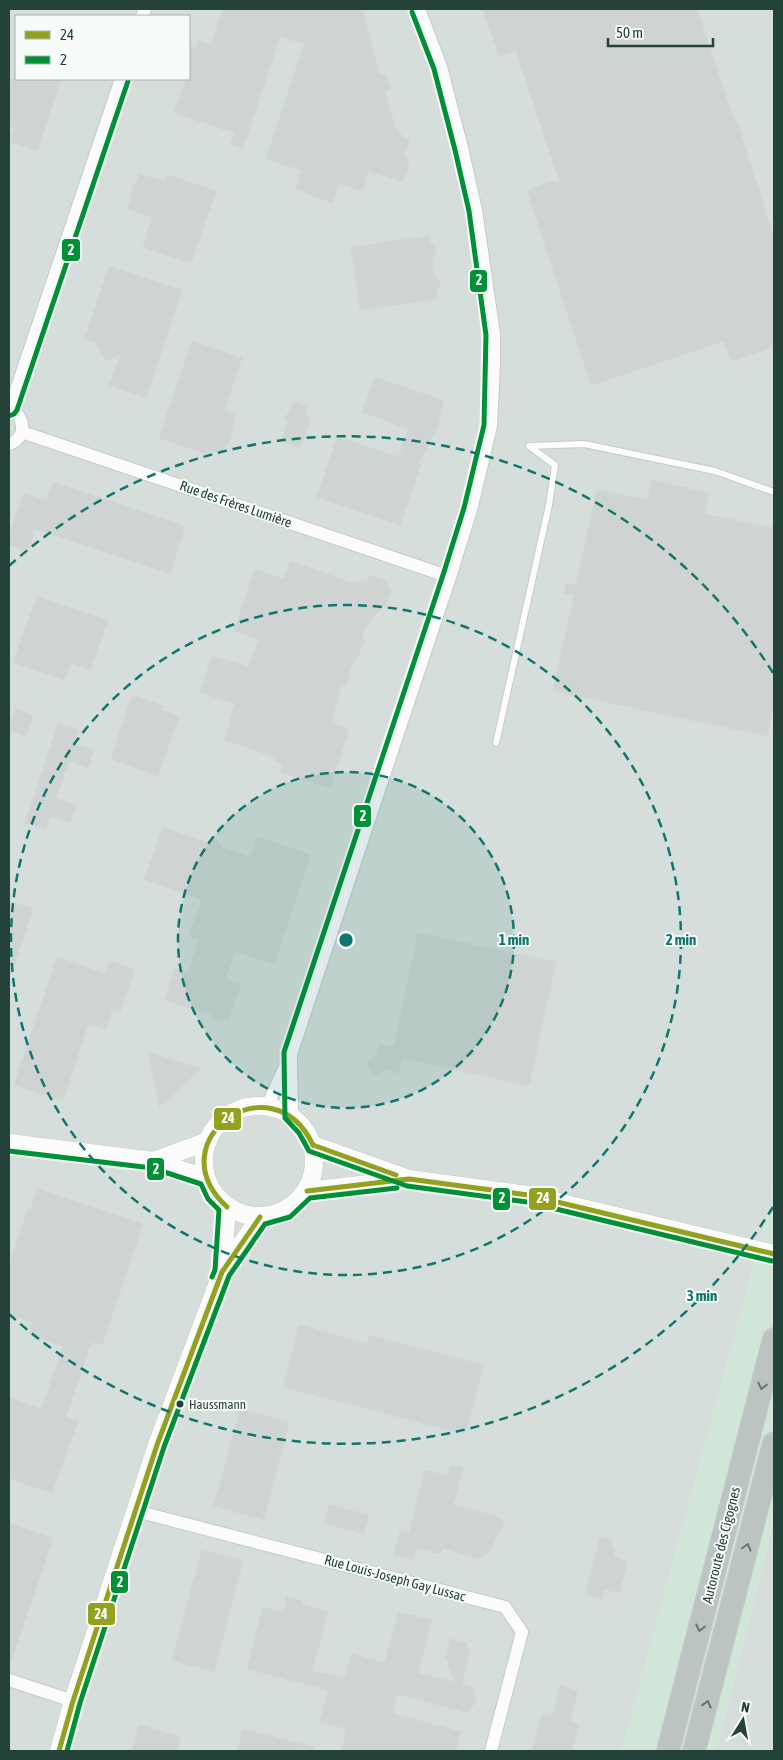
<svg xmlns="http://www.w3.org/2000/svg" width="783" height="1760" viewBox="0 0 783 1760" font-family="'Asap Condensed',sans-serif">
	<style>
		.built { fill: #d6dedb; fill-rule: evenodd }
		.green { fill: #d1e6d8 }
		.building { fill: #cfd4d2; stroke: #d1d6d4 }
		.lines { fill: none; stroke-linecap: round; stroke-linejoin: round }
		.service-casing { stroke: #c5cac8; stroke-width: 8 }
		.minor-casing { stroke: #c5cac8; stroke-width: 14 }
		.secondary-casing { stroke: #c3cbc8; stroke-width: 19 }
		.motorway-casing { stroke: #c3ccc9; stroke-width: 24 }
		.service { stroke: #fcfcfc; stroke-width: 6 }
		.minor { stroke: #fcfcfc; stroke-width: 12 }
		.secondary { stroke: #fcfcfc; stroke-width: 18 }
		.motorway { stroke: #bcc4c2; stroke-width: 22 }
		.bus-1-casing { stroke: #f7fbf9; stroke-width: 9 }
		.bus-2-casing { stroke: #f7fbf9; stroke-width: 9 }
		.bus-1 { stroke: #92a21f; stroke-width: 5 }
		.bus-2 { stroke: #009036; stroke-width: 5 }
		.oneway { stroke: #617670 }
		.ring { fill: none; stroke: #0f766e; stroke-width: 2.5; stroke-dasharray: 9 6 }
		.bus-dot { fill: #24423a; stroke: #f7fbf9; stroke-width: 2 }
		.labels { text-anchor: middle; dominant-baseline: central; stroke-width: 4; stroke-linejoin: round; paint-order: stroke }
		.bus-label { font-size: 13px; fill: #24423a; stroke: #f7fbf9; text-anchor: start }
		.street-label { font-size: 14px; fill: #24423a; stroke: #f7fbf9 }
		.centre { fill: #0f766e; stroke: #f7fbf9; stroke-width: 2.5 }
		.ring-label { font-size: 15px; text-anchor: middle; font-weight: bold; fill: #0f766e; stroke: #f7fbf9; stroke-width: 4; stroke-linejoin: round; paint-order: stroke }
		.line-badge { stroke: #f7fbf9; stroke-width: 2 }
		.badge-label { font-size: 14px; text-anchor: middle; font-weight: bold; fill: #fff }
	</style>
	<rect width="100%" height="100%" fill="#e8edeb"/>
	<g class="built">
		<path d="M9 9H774V1184L769 1209 622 1751H9ZM16 16H189V79H16Z"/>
		<polygon points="774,1519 774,1751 716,1751"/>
	</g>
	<polygon class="green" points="774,1184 774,1519 716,1751 622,1751 769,1209"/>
	<g class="building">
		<polygon points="223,9 362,9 380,75 385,74 390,89 385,90 395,127 404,138 410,140 404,152 409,164 403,182 368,171 362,191 339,183 332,203 296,189 301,170 266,159 304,44 280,36 243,149 230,145 235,133 174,113 186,79 189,79 189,46 196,48 198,40 211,45"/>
		<polygon points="483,9 697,9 734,121 737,121 774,238 774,347 731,361 724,341 591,385 527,190 559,180 516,50 499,56"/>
		<polygon points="9,79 61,79 37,151 10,142 15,128 9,126"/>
		<polygon points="139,174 165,182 167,175 216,191 191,263 143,247 152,217 127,209 131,200 129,194 132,193 132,186 135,184"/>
		<polygon points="429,236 430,242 435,248 436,253 432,260 434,275 440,280 440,285 436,290 437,299 360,310 351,247"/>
		<polygon points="109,266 182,290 146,398 109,385 121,354 106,361 95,342 85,338"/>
		<polygon points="192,341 242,358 224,411 236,414 228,444 226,443 222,454 211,450 209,455 159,438"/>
		<polygon points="375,377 444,401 437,428 418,464 421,464 400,525 317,497 337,437 399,457 408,429 362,412"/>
		<polygon points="295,401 308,408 305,415 311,417 300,448 281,441 288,421 284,420"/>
		<polygon points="652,480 709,493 705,514 774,528 774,704 767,736 553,691 574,595 564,593 566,583 576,585 597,490 647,500"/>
		<polygon points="53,482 185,526 170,574 35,529 28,551 9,545 9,537 23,494 47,501"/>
		<polygon points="290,561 353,583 368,579 370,575 385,580 391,591 385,607 383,606 366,626 362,638 365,642 358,651 361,653 352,664 346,686 342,685 331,722 349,729 330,788 281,772 283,764 275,761 277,758 225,740 235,704 200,692 212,656 249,667 259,639 234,631 255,569 284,579"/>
		<polygon points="37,597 108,620 90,670 70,663 64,680 13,662"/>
		<polygon points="132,695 163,706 161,710 179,716 158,776 111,759"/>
		<polygon points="16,709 33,715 26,736 9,730"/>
		<polygon points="58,724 79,730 74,744 94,750 88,768 69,761 56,798 76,805 70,822 50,816 46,829 25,823"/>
		<polygon points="163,827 208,843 210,838 218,841 221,847 250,857 257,837 311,855 274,964 235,951 225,979 241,984 228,1021 212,1019 213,1015 165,1000 175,968 188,973 199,940 189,936 202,899 144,880"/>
		<polygon points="9,901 33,909 11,975 9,974"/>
		<polygon points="418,933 556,962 529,1086 402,1058 398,1073 385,1070 375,1076 367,1063 376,1056 379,1043 394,1047"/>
		<polygon points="57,957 106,974 110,961 135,969 120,1012 112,1010 106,1029 88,1024 63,1101 14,1085"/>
		<polygon points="148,1052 201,1069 159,1107"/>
		<polygon points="38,1189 143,1224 102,1345 91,1342 66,1417 78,1421 52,1493 9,1478 9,1398 42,1409 63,1346 29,1334 33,1322 9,1314 9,1267 28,1209 30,1210"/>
		<polygon points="299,1325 368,1344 369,1335 484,1365 465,1434 283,1387"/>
		<polygon points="240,1409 289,1422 264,1520 214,1506"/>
		<polygon points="451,1465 463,1468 453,1505 497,1516 497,1518 504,1520 501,1531 496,1536 492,1549 479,1559 478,1557 474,1560 472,1556 442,1548 441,1554 416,1548 413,1560 394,1555 400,1531 409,1533 425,1470 448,1476"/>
		<polygon points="329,1505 369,1515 364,1534 324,1523"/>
		<polygon points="9,1523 53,1538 11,1662 9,1662"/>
		<polygon points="600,1537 612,1540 611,1546 615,1548 613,1557 628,1562 619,1593 604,1589 602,1599 585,1594"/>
		<polygon points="202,1550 243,1561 214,1672 172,1660"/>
		<polygon points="287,1597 303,1601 302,1604 328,1612 312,1671 345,1678 351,1654 385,1663 398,1612 432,1620 418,1673 455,1682 446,1657 450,1639 467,1643 465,1648 470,1650 462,1684 475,1688 473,1694 476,1698 475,1704 470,1707 469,1713 397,1694 392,1713 461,1732 456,1751 341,1751 347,1729 320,1722 328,1690 247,1669 263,1607 283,1612"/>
		<polygon points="560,1685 578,1691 570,1722 579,1724 572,1751 532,1751 542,1714 552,1717"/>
		<polygon points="139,1725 181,1737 177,1751 132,1751"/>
		<polygon points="243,1729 314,1747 313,1751 237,1751"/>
	</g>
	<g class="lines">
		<g class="service-casing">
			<polyline id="service" points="496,743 549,505 555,465 529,446 584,444 715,471 774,492"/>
		</g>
		<g class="minor-casing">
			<g id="minor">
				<polyline points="142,16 145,9"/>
				<path d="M9 408C25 415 28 438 9 444"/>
				<polyline points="10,408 121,79"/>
				<polyline points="22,432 450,577"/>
				<polyline points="291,1058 292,1116"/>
				<polyline points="267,1106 291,1054 450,577 471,510 491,426 494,364 494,334 476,210 462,148 441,67 419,9"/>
				<polyline points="136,1511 505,1607 522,1632 491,1751"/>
				<polyline points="9,1680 73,1701"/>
			</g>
		</g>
		<g class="secondary-casing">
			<g id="secondary">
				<circle cx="259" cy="1161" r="55"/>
				<polyline points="9,1143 154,1161 206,1178"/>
				<polyline points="313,1145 409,1179 528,1195 774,1254"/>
				<polyline points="154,1161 208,1141"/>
				<polyline points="307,1191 404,1180"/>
				<polyline points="222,1272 227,1207"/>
				<polyline points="59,1751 73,1701 157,1445 222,1272 260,1217"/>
			</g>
		</g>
		<g class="motorway-casing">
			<g id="motorway">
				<polyline points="668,1751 774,1339"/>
				<polyline points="694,1751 774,1443"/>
			</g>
		</g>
		<use href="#service" class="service"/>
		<use href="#minor" class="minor"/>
		<use href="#secondary" class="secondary"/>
		<use href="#motorway" class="motorway"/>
		<g class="bus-1-casing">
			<g id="bus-1">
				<polyline points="313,1145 396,1175"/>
				<polyline points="307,1191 409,1179 528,1195 774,1254"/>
				<path d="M227 1207C155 1141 272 1058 313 1145"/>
				<polyline points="59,1751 73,1701 157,1445 222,1272 260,1217"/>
			</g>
		</g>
		<g class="bus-2-casing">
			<g id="bus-2">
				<polyline points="412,12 434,69 455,150 469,211 486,335 484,425 464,508 443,575 284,1052 285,1118 299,1133 309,1151 407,1186 527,1202 772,1261"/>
				<polyline points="9,416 14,414 17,410 128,81"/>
				<polyline points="9,1151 152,1168 201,1184 208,1199 219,1210 215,1270 212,1277"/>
				<polyline points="67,1751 80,1703 164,1447 229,1276 265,1224 290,1217 310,1198 397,1188"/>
			</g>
		</g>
		<use href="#bus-1" class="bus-1"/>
		<use href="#bus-2" class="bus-2"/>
	</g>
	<defs><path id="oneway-chevron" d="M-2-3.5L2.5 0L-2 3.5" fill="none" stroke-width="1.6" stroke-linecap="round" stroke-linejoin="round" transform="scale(1.25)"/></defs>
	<g class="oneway">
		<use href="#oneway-chevron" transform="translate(762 1386) rotate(104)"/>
		<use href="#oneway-chevron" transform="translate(747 1547) rotate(-75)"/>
		<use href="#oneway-chevron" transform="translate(700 1628) rotate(104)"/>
		<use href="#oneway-chevron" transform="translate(707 1704) rotate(-76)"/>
	</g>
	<circle cx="346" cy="940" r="168" fill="#0f766e" fill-opacity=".12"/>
	<g class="ring">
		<circle cx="346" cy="940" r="168"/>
		<circle cx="346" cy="940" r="335"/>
		<path d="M773 1207A503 503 0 0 1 9 1314M9 566A503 503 0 0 1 773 673"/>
	</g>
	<circle class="bus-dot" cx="180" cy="1404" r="4.5"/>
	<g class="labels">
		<g class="bus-label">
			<text x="189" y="1404">Haussmann</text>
		</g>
		<g class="street-label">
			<text transform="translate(236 504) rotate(19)">Rue des Frères Lumière</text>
			<text transform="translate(721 1545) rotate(-76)">Autoroute des Cigognes</text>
			<text transform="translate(395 1578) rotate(15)">Rue Louis-Joseph Gay Lussac</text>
		</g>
	</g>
	<circle cx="346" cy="940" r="8" class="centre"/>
	<g class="ring-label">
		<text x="514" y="945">1 min</text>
		<text x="681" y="945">2 min</text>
		<text x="702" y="1301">3 min</text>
	</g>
	<g class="line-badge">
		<rect x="61" y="238" width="20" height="24" rx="5" fill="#009036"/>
		<rect x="469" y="269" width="19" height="24" rx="5" fill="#009036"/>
		<rect x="353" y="804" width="19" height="24" rx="5" fill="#009036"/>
		<rect x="213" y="1107" width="29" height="24" rx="5" fill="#92a21f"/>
		<rect x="146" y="1157" width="19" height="24" rx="5" fill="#009036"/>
		<rect x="528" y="1187" width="29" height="24" rx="5" fill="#92a21f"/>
		<rect x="492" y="1187" width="19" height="24" rx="5" fill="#009036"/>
		<rect x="110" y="1570" width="19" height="24" rx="5" fill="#009036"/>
		<rect x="87" y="1602" width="29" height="24" rx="5" fill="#92a21f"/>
	</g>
	<g class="badge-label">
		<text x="71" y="255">2</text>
		<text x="479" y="285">2</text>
		<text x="363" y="821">2</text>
		<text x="228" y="1123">24</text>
		<text x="156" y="1174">2</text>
		<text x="543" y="1203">24</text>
		<text x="502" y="1203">2</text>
		<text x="120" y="1587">2</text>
		<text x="101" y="1619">24</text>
	</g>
	<rect width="783" height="1760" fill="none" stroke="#24423a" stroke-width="20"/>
	<rect x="15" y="15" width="175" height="65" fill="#f7fbf9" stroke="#a3b1ad"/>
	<rect x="25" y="31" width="25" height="8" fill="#92a21f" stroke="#a3b1ad"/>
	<text x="60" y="40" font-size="15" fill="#24423a">24</text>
	<rect x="25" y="56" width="25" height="8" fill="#009036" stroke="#a3b1ad"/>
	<text x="60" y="65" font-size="15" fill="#24423a">2</text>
	<g transform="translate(743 1720) rotate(11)" stroke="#f7fbf9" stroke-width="4" paint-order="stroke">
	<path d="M0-4L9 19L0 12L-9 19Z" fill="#24423a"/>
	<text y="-8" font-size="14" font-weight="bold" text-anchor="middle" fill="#24423a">N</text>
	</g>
	<path d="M608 38v8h105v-8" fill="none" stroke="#24423a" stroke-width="2.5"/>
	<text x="616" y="38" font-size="15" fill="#24423a" stroke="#f7fbf9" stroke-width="4" paint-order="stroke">50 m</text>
</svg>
